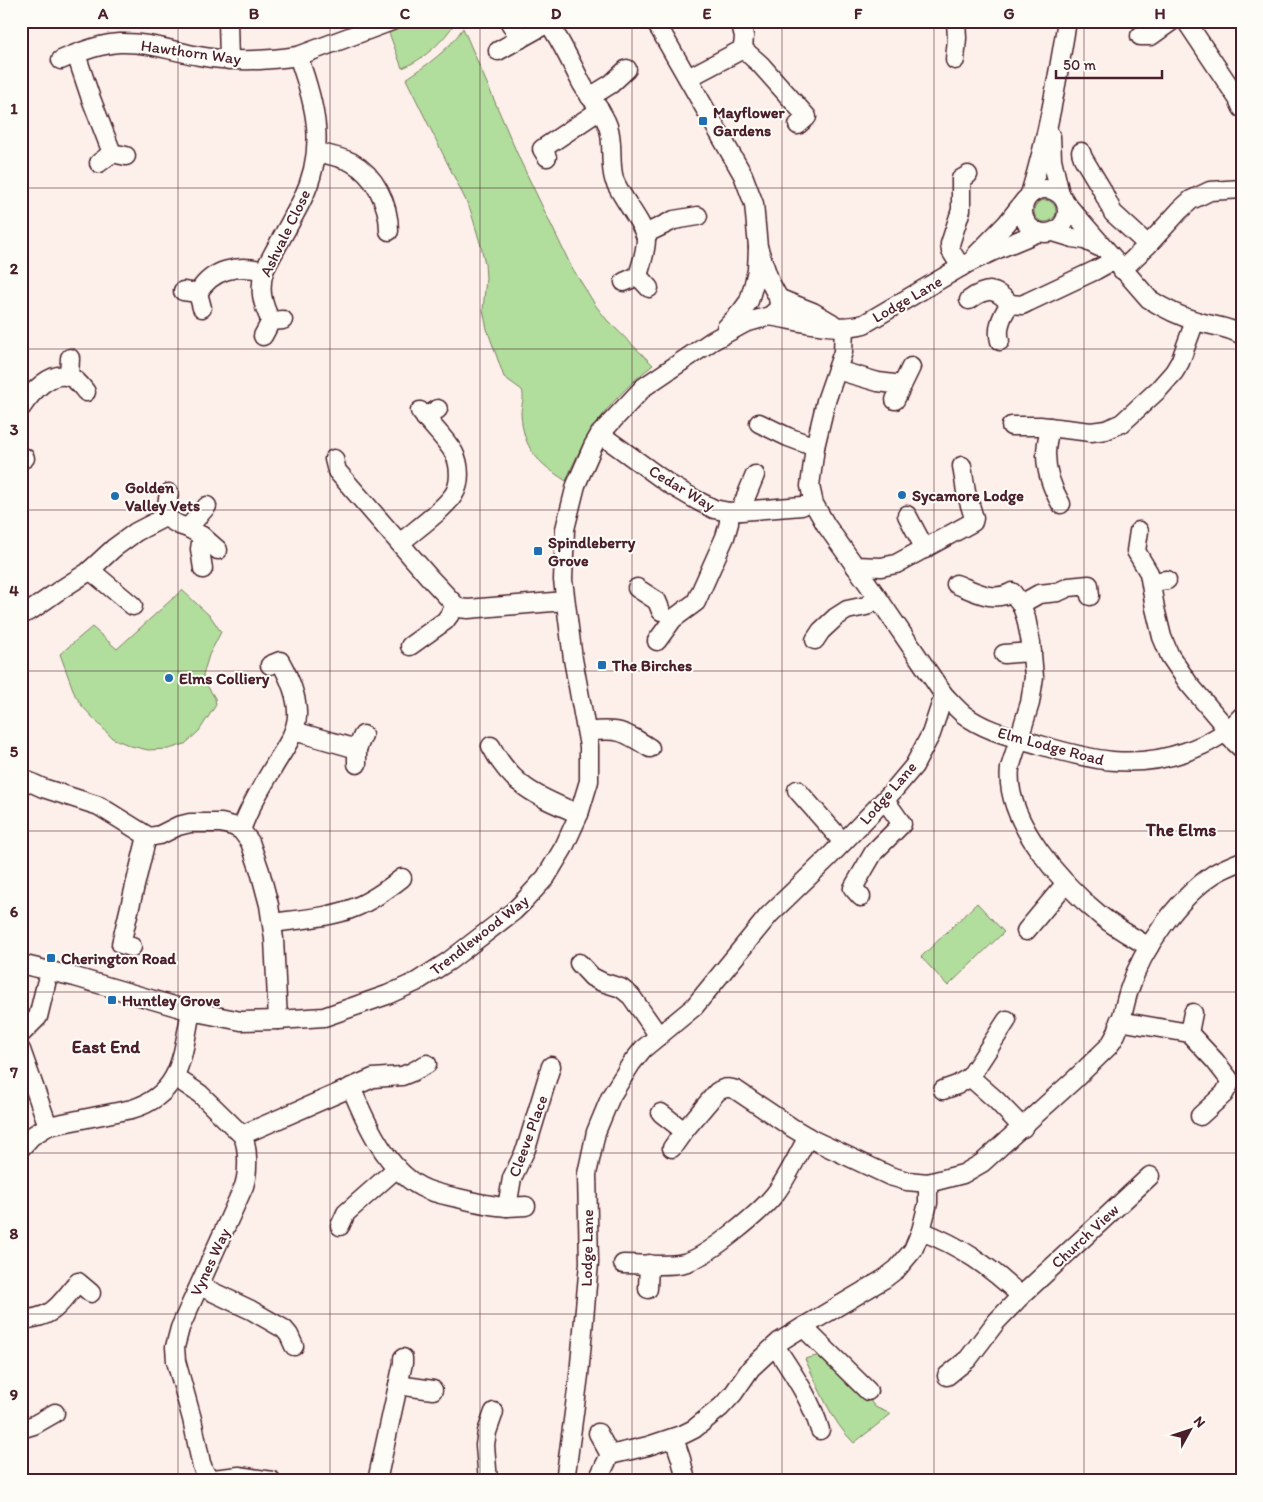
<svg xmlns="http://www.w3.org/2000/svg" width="1263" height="1502" viewBox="0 0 1263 1502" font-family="Itim,sans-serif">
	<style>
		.green { fill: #b1de9c; stroke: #7e7e64 }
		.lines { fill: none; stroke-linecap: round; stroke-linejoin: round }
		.minor-casing { stroke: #4a1f2b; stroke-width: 21 }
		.minor { stroke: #fdfcf7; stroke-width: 18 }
		.grid { fill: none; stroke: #4a1f2b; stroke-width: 1; stroke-opacity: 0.55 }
		.poi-dot { fill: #1f6fb2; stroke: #fdfcf7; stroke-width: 2 }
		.labels { text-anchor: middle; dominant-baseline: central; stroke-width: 4; stroke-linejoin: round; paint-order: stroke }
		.street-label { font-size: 16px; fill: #4a1f2b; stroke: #fdfcf7 }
		.poi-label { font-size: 16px; font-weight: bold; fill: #4a1f2b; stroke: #fdfcf7; text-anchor: start }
		.neighbourhood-label { font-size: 18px; font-weight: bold; fill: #4a1f2b; stroke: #fdfcf7 }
		.neatline { fill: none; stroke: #4a1f2b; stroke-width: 2 }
		.grid-label { font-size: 16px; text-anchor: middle; font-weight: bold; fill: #4a1f2b }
	</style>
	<rect width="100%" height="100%" fill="#fdf0eb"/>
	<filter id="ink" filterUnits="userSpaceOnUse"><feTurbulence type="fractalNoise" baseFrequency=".02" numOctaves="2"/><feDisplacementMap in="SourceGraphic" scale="10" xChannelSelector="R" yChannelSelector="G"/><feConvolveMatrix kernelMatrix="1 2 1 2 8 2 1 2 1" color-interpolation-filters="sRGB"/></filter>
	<g filter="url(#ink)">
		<g class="green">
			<path d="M415 21H456C445 40 422 61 402 68L388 30Z"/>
			<path d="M463 28 520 160 571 266 596 306 607 320 653 365C612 397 585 433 566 481 537 462 523 449 521 413 521 406 525 397 522 390L504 377 487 329 483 310 486 278 485 264 481 246 470 209 406 79C427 65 449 50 463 28Z"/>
			<circle cx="1045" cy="211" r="11"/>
			<polygon points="182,590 211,617 221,632 209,655 203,675 206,684 215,698 216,705 199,731 185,744 169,749 148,750 131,746 112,738 82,706 75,695 60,654 92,627 117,649"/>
			<polygon points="977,903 1004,932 948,986 921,957"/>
			<path d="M824 1354 866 1395 875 1407 891 1414 854 1443C831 1421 819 1388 805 1359Z"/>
		</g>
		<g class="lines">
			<g class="minor-casing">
				<g id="minor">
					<polyline points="228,21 229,60"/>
					<polyline points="509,21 520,39"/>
					<path d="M547 21C561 40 571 63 582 84 590 98 603 111 608 126 614 143 609 161 614 179 620 197 644 223 646 239 646 252 641 265 638 276L624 282"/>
					<polyline points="655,21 743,175 754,204 758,247 757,270 754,283 749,301 741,312 726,328"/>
					<polyline points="740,21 744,36 743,49 760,64 807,117 798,125"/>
					<polyline points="1186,21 1238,99 1242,108"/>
					<polyline points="1140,36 1151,36 1172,21"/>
					<polyline points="498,51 548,23"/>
					<polyline points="76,54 90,96 112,153 126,156"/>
					<path d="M61 60C79 52 99 44 120 43 147 42 173 51 199 56 231 62 265 61 298 56L392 21"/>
					<polyline points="955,60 957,38 956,21"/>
					<polyline points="688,78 743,49"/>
					<polyline points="590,97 611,84 627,69"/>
					<polyline points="1051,136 1052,159 1060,194"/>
					<path d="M317 152C328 155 340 157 351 162 375 175 389 204 389 231"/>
					<polyline points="1081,152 1083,158 1101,188 1113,213 1148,245"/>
					<polyline points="547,157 542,149 600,110"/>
					<polyline points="99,163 112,153"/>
					<circle cx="1045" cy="211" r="22"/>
					<path d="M1030 194C1048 136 1057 81 1067 21"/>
					<path d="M1067 205 1149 299C1163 308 1179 316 1196 321 1211 326 1227 326 1242 335"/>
					<polyline points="1053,232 1073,238 1085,240 1099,247"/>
					<polyline points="645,234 674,220 698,216"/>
					<polyline points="976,255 1007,223 1025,200"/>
					<polyline points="961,267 951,251 950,244 961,210 961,179 968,175"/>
					<polyline points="1122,270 1148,245 1180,210 1191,200 1210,191 1242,189"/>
					<polyline points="638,276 649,288"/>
					<polyline points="183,291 198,293 202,308"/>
					<path d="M198 293C212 269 238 264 264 271"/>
					<polyline points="778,298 813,312 832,323"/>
					<path d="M969 300C987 287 996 288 1010 304 1002 315 996 327 1000 341"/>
					<polyline points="1010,304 1022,305 1028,302 1096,270 1114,260"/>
					<path d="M770 316C800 321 835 332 864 324L968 263 998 249 1039 232"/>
					<path d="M283 320 271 321C262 304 259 289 264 271 276 247 290 224 302 200 327 149 316 106 298 56"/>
					<path d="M844 327 843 352 826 401 815 447 810 486 814 504 826 525 878 598 944 695C950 701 956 708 963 714 985 731 1013 737 1040 745 1091 760 1133 770 1185 752 1208 744 1226 734 1242 716"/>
					<polyline points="263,336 271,321"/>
					<polyline points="837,370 878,382 902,385"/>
					<polyline points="69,377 70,358"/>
					<polyline points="895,400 911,367"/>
					<path d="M21 408C31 393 52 368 72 378 78 381 82 387 86 392"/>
					<polyline points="425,418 438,409"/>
					<polyline points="759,423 788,437 815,447"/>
					<polyline points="1011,426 1040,426 1091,432 1106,430 1122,423 1159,389 1174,372 1180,362 1195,321"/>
					<path d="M1050 427C1048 436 1046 445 1046 454 1046 471 1053 490 1061 504"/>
					<polyline points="600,434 669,484 698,501 714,509 729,512 802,506"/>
					<polyline points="21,456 25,458"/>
					<polyline points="334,459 337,471 429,577 458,608 468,609 565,601"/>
					<polyline points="740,511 755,475"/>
					<polyline points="907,515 925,549"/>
					<polyline points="165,517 179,525 188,528 202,536 218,550"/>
					<polyline points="188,528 207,506"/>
					<polyline points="1139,531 1136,551 1149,573 1155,608 1162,637 1170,656 1189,684 1228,730"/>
					<polyline points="202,536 200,549 203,569"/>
					<path d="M400 543C414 531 445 509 454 494 461 483 460 464 454 453 445 438 431 425 420 411"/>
					<polyline points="855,566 881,567 896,564 973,522 974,518 966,492 962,466"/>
					<polyline points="90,570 133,606"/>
					<polyline points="1151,582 1167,580"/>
					<path d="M956 584C974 591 993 603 1012 592L1021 604 1026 618 1031 643 1034 677 1030 703 1010 768C1004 821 1063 885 1101 916 1116 928 1133 937 1149 947"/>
					<polyline points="637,588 657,601 661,611"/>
					<polyline points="1021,604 1039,594 1058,592 1069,587 1089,585 1090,596"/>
					<polyline points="21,615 33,609 57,592 88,572 114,548 136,532 165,517 169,493"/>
					<polyline points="815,640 821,631 836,617 847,610 866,606 878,598"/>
					<polyline points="657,641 673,619 696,602 725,537 729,523 729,512"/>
					<polyline points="410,646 445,621 456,606"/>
					<polyline points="1004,654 1032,652"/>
					<polyline points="294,731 357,749"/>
					<path d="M587 732C619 728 623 731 650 748"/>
					<polyline points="1225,733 1242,749"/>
					<path d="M491 746C512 787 539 797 579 814"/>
					<polyline points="357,764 357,749 363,735"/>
					<polyline points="21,778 43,788 99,806 149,837 160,835 178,826 190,823 221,823 233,826 241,830 250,842 260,871 269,905 274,939 278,1020"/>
					<polyline points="797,790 843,842"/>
					<path d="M241 830C249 808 261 788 273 768 282 752 296 735 297 716 298 696 289 677 280 661L270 665"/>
					<polyline points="861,897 853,888 874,852 902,824 885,800"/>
					<path d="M272 923C300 919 330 918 356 907 373 900 388 889 402 878"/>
					<polyline points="1026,931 1066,883"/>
					<polyline points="132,947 121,944 147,836"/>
					<polyline points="579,963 592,977 602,982 621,988 631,996 659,1036"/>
					<polyline points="21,964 75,977 191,1011 241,1021 278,1020 324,1017 387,995 416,982 449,961 514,911 525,900 546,877 564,847 579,814 589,781 589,746 573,659 563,580 565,529 576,485 593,446 600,434 644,387 712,341 745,323 770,316 778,309 779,305 778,297 770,282 758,247"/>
					<polyline points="1007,1020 970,1077 996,1100 1023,1128"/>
					<polyline points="1119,1021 1189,1033 1215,1061 1229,1079 1229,1085 1224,1094 1200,1116"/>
					<polyline points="1189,1033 1193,1013"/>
					<polyline points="21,1034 38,1017 46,984"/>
					<polyline points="21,1050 48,1126"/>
					<path d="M175 1077 200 1094 242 1135C249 1147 248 1174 244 1186L180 1328 175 1347 176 1361 192 1419 201 1463 204 1471 207 1476 213 1479 239 1476 272 1481"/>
					<path d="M351 1087C365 1121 386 1169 421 1187 432 1193 445 1195 458 1198 474 1202 490 1206 507 1207L512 1178 526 1149 551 1066"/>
					<polyline points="943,1090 957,1085 970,1077"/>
					<polyline points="661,1113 684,1131"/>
					<polyline points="242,1135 373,1078 402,1076 412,1072 427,1064"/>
					<path d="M21 1148 32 1136 48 1126 132 1109C182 1094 182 1055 191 1011"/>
					<path d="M672 1148 684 1131 717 1092C724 1087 729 1087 736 1090L791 1127 813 1140 890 1176 907 1181 928 1183 963 1174 982 1163 1075 1079 1108 1047C1121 1032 1123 1008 1129 990 1142 949 1178 898 1214 874 1222 869 1232 865 1242 861"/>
					<polyline points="507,1207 526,1206"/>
					<polyline points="340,1226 346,1213 397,1168"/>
					<path d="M921 1231C961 1246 990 1267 1021 1296"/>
					<path d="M623 1264C640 1264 669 1267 684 1263 706 1258 761 1212 775 1194 788 1177 797 1156 808 1137"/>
					<polyline points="200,1286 251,1310 284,1329 289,1335 294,1346"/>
					<polyline points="648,1289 649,1264"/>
					<path d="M21 1320C55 1317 58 1306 78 1282L91 1293"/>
					<polyline points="803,1327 868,1391"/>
					<path d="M775 1346C792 1372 811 1399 820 1430"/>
					<polyline points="947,1376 968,1359 996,1322 1021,1296 1150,1176"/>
					<polyline points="398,1385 433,1390"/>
					<polyline points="21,1429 34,1425 55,1413"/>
					<polyline points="598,1433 610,1455"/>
					<polyline points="674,1438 681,1459 686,1481"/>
					<polyline points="377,1481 403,1363 403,1358"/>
					<polyline points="488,1481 485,1445 487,1432 494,1412"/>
					<polyline points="565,1481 579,1375 589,1263 587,1174 596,1132 611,1096 631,1064 643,1049 694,1007 769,915 828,858 893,791 914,766 931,734 944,695"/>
					<polyline points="597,1481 610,1455 648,1446 684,1434 694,1429 721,1407 733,1394 751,1368 779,1342 803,1327 884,1279 897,1269 913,1250 921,1231 928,1203 928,1183"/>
				</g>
			</g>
			<use href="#minor" class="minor"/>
		</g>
	</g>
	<path class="grid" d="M178 21V1481M330 21V1481M480 21V1481M632 21V1481M782 21V1481M934 21V1481M1084 21V1481M21 188H1242M21 349H1242M21 510H1242M21 671H1242M21 831H1242M21 992H1242M21 1153H1242M21 1314H1242"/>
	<g class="poi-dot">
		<rect x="698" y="116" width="10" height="10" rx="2.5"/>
		<circle cx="902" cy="495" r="5"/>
		<circle cx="115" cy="496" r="5"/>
		<rect x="533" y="546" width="10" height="10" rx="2.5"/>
		<rect x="597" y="660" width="10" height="10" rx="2.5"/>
		<circle cx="169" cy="678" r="5"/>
		<rect x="46" y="953" width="10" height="10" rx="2.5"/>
		<rect x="107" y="995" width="10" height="10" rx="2.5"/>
	</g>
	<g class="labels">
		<g class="street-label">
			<text transform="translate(191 52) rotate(8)">Hawthorn Way</text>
			<text transform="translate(285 233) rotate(-64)">Ashvale Close</text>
			<text transform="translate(907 299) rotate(-30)">Lodge Lane</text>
			<text transform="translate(682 488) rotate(31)">Cedar Way</text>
			<text transform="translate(1051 746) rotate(15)">Elm Lodge Road</text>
			<text transform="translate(888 793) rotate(-49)">Lodge Lane</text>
			<text transform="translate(479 935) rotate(-38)">Trendlewood Way</text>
			<text transform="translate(528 1136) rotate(-70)">Cleeve Place</text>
			<text transform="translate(1085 1236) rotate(-43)">Church View</text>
			<text transform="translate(587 1248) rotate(-89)">Lodge Lane</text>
			<text transform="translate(210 1262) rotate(-65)">Vynes Way</text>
		</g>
		<g class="poi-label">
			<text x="713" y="112">Mayflower<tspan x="713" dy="18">Gardens</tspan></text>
			<text x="125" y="487">Golden<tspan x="125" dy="18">Valley Vets</tspan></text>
			<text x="912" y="495">Sycamore Lodge</text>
			<text x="548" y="542">Spindleberry<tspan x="548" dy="18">Grove</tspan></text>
			<text x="612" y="665">The Birches</text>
			<text x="179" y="678">Elms Colliery</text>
			<text x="61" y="958">Cherington Road</text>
			<text x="122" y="1000">Huntley Grove</text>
		</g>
		<g class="neighbourhood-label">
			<text x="1181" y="830">The Elms</text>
			<text x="106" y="1047">East End</text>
		</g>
	</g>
	<rect width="1263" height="1502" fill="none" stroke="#fdfcf7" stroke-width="55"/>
	<g transform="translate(1190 1430) rotate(50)" stroke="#fdfcf7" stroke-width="4" paint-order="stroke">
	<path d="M0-4L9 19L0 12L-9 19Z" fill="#4a1f2b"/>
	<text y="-8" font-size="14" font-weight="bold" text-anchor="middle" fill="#4a1f2b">N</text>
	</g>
	<path d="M1056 70v8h106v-8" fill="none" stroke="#4a1f2b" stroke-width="2.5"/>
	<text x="1063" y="70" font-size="15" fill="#4a1f2b" stroke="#fdfcf7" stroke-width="4" paint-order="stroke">50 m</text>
	<rect x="28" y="28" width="1208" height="1446" class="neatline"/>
	<g class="grid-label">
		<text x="103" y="19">A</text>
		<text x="254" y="19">B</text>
		<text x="405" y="19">C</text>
		<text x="556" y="19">D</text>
		<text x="707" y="19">E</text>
		<text x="858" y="19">F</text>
		<text x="1009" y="19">G</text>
		<text x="1160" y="19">H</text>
		<text x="14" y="114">1</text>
		<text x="14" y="274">2</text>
		<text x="14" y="435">3</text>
		<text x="14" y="596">4</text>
		<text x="14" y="757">5</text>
		<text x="14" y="917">6</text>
		<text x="14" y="1078">7</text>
		<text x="14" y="1239">8</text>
		<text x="14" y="1400">9</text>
	</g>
</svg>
